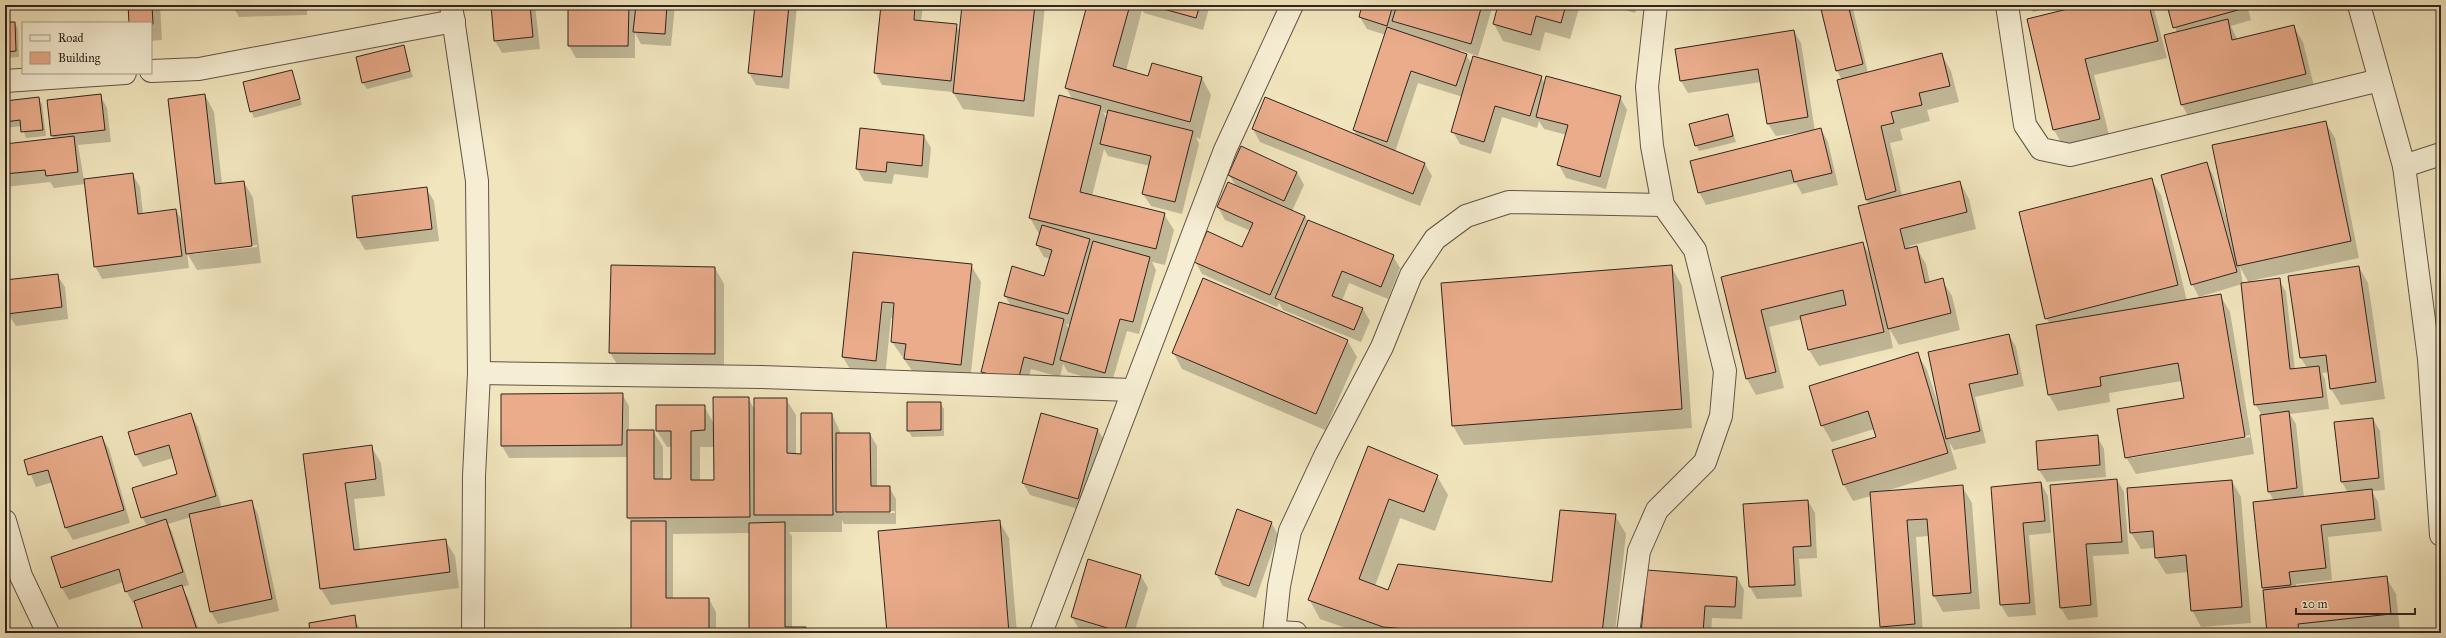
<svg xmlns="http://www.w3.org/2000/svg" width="2446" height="638" viewBox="0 0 2446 638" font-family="'IM FELL Great Primer',serif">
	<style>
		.shadow { fill: #0003; fill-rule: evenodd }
		.building { fill: #eaac8b; stroke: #302420 }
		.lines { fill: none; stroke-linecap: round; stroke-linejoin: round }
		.minor-casing { stroke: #605447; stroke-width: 24 }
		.minor { stroke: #f6eed4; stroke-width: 22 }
	</style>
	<rect width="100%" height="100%" fill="#f1e5bd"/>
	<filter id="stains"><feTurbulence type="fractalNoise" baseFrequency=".005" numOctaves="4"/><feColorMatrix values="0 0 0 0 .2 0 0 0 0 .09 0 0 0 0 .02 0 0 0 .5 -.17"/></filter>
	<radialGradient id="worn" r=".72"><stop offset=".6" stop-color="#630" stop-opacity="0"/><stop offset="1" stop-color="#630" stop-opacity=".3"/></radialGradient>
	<g class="shadow">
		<polygon points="129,5 160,5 162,40 151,41 151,23"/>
		<polygon points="232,5 307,5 307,15 239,17"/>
		<polygon points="492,5 535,5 540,49 502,53 495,41"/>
		<polygon points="569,5 675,5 671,46 641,44 635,33 635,58 576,58 569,46"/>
		<polygon points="756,5 797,5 789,89 756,85 749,73"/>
		<polygon points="882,5 923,5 921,21 956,25 960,32 963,5 994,9 995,5 1045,5 1034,117 963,109 953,92 882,85 875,72"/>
		<path d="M1088 5H1210L1203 30 1144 13 1142 10 1126 71 1149 77 1202 78 1211 95 1200 139 1196 137 1199 144 1182 214 1151 206 1143 194 1150 166 1108 156 1104 149 1092 196 1164 214 1174 230 1165 265 1152 262 1156 270 1139 334 1127 331 1111 385 1068 372 1063 364 1060 377 1031 369 1025 393 989 384 982 372 1011 306 1005 296 1045 277 1050 259 1044 257 1037 245 1039 234 1030 218 1073 100 1066 88ZM1103 112 1108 114 1107 119ZM1066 324 1070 325 1069 329Z"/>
		<polygon points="1363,5 1493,5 1478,56 1460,50 1459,52 1466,55 1472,64 1541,77 1545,84 1620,97 1627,110 1606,189 1566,178 1559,165 1567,135 1544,129 1539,121 1537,128 1502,117 1491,154 1460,144 1453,132 1463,97 1418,83 1395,152 1425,164 1432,176 1420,206 1260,142 1253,129 1357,136 1354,130 1386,35 1367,29 1360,17"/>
		<polygon points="1499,5 1580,5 1570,39 1545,32 1540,51 1503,41 1494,24"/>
		<polygon points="1609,5 1638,5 1635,13"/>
		<polygon points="1821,5 1852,5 1868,73 1942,55 1951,71 1959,102 1927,110 1930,121 1900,129 1903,140 1890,143 1902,196 1960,182 1969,199 1976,229 1909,246 1910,249 1916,247 1926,264 1930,283 1942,280 1952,296 1960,330 1899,345 1889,328 1893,348 1819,366 1809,350 1802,319 1769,327 1784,388 1756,395 1747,379 1722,278 1863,243 1872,259 1869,204 1866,199 1842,80 1837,71"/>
		<polygon points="2029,5 2063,5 2033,12"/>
		<polygon points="2088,5 2153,5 2167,58 2094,75 2109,135 2063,146 2054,130 2028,19"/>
		<polygon points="2168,5 2247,5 2251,20 2231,26 2237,39 2293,26 2303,42 2315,90 2191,121 2182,105 2177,33"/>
		<polygon points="5,23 15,23 18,29 19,57 5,58"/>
		<polygon points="1794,31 1801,43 1815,131 1821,129 1828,142 1838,185 1802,194 1796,183 1706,205 1699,192 1812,131 1776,136 1768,124 1761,82 1688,93 1681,81 1676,50"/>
		<polygon points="403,46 413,77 367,89 363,83"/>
		<polygon points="292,71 302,105 254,118 251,111"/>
		<path d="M100 95 107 108 111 142 78 145 84 180 133 175 140 187 143 214 176 210 184 224 205 95 214 112 222 184 244 182 253 198 261 263 197 270 187 253 189 268 102 279 95 266 85 184 54 188 50 182 5 187V145L55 140 52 135ZM257 245V247L193 254V252Z"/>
		<polygon points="38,98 42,104 46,136 26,138 22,126 5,128 5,102"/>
		<polygon points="1727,115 1736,142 1699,151 1696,145"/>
		<path d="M2325 122 2335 138 2359 258 2250 281 2279 280 2286 292 2295 370 2307 368 2301 358 2289 277 2359 267 2368 283 2385 399 2341 405 2331 389 2329 372 2322 373 2325 379 2329 409 2290 414 2296 424 2304 498 2348 493 2342 482 2373 419 2380 431 2385 490 2372 491 2378 502 2382 531 2328 537 2332 580 2296 584V587L2386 577 2396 594 2400 631 2379 633H2268L2263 588 2274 501 2269 492 2261 414 2255 404 2242 284 2199 297 2192 284 2206 163 2213 175 2234 243ZM2240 267 2249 283 2243 284Z"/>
		<polygon points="924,136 931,148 928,178 894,174 892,184 864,181 857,169"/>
		<polygon points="1297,172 1304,185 1292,211 1305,216 1307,220 1393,256 1400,268 1388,299 1349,283 1342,301 1363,309 1370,321 1361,342 1283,310 1279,303 1277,307 1202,274 1195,261 1243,248 1251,231 1225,220 1218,207 1228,183 1236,186 1229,175"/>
		<path d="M2151 179 2161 195 2187 301 2220 295 2230 312 2254 454 2136 474 2126 457 2185 398 2182 381 2109 393 2110 402 2058 411 2049 395 2050 324 2046 318ZM2250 435V437L2131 458V456Z"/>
		<polygon points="426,188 434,201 439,241 365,250 358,238"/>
		<polygon points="854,253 971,265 981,282 970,381 915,375 892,342 894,319 891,318 885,377 852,373 843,357"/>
		<polygon points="1671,266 1682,286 1692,428 1464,445 1453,426 1442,284"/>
		<polygon points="715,268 724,284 724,370 620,369 610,353"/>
		<polygon points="57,275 65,287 68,319 16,326 8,314 5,281"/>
		<polygon points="2009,335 2016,347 2024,386 1975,397 1986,443 1954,450 1949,442 1957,469 1886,491 1962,486 1972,503 1980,609 1943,612 1934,596 1929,536 1916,537 1923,633 1885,633 1881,627 1871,496 1853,501 1844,485 1834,451 1877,438 1874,429 1832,442 1822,425 1917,353 1927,370 1943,419 1929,353"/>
		<polygon points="1347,340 1357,357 1325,430 1182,369 1173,352"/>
		<path d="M622 394 629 406V431H653L663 447V480H672V447H667L657 431 704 406 714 424 748 398 755 410 786 399 796 415V454L802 455 832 414 841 434H870L877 446V487H889L896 499V524H844L842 520V532H789L792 536V628H806L808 633H750V533L673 534V599H709L716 612V633H632V524L628 517V457L509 458 502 446V395ZM700 447H714L715 481H700ZM842 511H895V513H842Z"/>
		<polygon points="940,403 944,409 944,436 912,437 908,430"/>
		<polygon points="191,414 198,427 222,508 251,501 258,514 279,611 218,624 211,612 191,517 168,524 172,532 189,585 182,587 188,598 200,633 145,633 135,603 133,603 126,591 124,582 69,600 62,588 52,557 147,526 142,517 178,475 173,458 143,467 136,455 129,433"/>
		<polygon points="1042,415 1098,430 1105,442 1085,511 1030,495 1023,483"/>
		<polygon points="2097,436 2104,449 2106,477 2047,482 2039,470"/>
		<polygon points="102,437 109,449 130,523 73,540 66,528 53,482 36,487 25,460"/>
		<polygon points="371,446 381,463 385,496 354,499 360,550 445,540 455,556 459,588 331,605 321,589 304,455"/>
		<polygon points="1369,448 1437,476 1448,495 1435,531 1400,518 1375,586 1388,591 1553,583 1615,515 1626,534 1615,633 1360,633 1320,619 1309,599"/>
		<polygon points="2117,480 2124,492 2129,554 2093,556 2098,617 2068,620 2061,608 2051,486"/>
		<polygon points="2232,481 2241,497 2251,623 2201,627 2192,610 2189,572 2166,574 2156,558 2155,548 2141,549 2131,533"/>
		<polygon points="2041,483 2048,496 2051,533 2029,535 2036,615 2008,617 2001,605 1992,488"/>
		<polygon points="1808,501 1815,513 1817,558 1799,559 1802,597 1757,599 1750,587"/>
		<polygon points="999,521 1009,538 1017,633 888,633"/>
		<polygon points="1271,522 1278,535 1256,598 1223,586 1216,574"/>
		<polygon points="1089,560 1141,576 1148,588 1134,633 1090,633 1079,629 1072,617"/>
		<polygon points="1737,577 1744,590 1742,619 1712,618 1711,633 1642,633"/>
		<polygon points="354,617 362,633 311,633"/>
	</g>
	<g class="building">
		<polygon points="128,5 152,5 153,24 129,23"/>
		<polygon points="491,5 530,5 533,37 494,41"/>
		<polygon points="568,5 629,5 628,46 568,46"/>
		<polygon points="636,5 667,5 665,34 633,32"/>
		<polygon points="755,5 789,5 782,77 748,73"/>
		<polygon points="881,5 915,5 914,20 957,24 951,81 874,73"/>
		<polygon points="962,5 993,8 994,5 1035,5 1024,101 953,93"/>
		<polygon points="1087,5 1130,5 1113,66 1148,76 1152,63 1202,77 1190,122 1065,88"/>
		<polygon points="1149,5 1200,5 1196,18"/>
		<polygon points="1362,5 1393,5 1387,26 1359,17"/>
		<polygon points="1397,5 1482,5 1471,44 1392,21"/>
		<polygon points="1498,5 1566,5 1561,23 1536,16 1531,35 1493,24"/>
		<polygon points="1820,5 1848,5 1863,64 1836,71"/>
		<polygon points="2084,5 2149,5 2158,41 2085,59 2100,119 2053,130 2027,19"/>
		<polygon points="2167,5 2244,5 2245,8 2173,28"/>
		<polygon points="2228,19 2232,40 2294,25 2306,74 2181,105 2164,35"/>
		<polygon points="5,22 15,22 16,51 5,52"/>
		<polygon points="1387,27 1467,54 1456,86 1411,71 1387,142 1353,130"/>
		<polygon points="1794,30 1808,117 1767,124 1758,69 1680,81 1675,49"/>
		<polygon points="404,45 410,71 362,83 356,57"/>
		<polygon points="1942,53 1950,86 1919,93 1922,105 1891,112 1894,123 1881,126 1896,191 1866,200 1837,80"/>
		<polygon points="1473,56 1542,76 1530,116 1495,106 1484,142 1451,132"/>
		<polygon points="292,70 300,99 250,112 243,82"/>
		<polygon points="1546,76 1621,96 1600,177 1557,165 1568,125 1536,117"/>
		<polygon points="101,94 105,130 51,136 47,100"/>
		<polygon points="205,94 215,184 244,181 252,246 186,254 168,99"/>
		<polygon points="1059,95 1101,106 1080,192 1165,213 1156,249 1029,218"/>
		<polygon points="39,97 43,130 21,132 20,120 5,122 5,101"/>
		<polygon points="1265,97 1425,163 1413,194 1252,129"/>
		<polygon points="1108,110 1193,131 1175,202 1142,194 1151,156 1100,144"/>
		<polygon points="1728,114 1733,136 1695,146 1689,124"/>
		<polygon points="2326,121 2351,241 2237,266 2212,145"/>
		<polygon points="860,128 924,135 922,166 887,162 886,172 856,169"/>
		<polygon points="1821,128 1832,173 1794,182 1791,170 1698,193 1690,161"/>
		<polygon points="74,136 78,172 46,176 45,170 5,174 5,144"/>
		<polygon points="1241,146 1297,172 1284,201 1228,175"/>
		<polygon points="2207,162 2237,272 2191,285 2161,175"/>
		<polygon points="133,173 138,214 176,209 182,256 94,267 84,179"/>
		<polygon points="2152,178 2178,285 2045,319 2019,212"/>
		<polygon points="1960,181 1967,212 1900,229 1905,249 1917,246 1925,283 1943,278 1951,313 1888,329 1858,206"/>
		<polygon points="1228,182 1305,216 1270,295 1194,262 1207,231 1242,247 1253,223 1217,207"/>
		<polygon points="427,187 432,229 357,238 352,196"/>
		<polygon points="1308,220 1394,255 1381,287 1342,271 1332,296 1363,308 1354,330 1275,298"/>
		<polygon points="1042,225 1090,239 1068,314 1004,296 1012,266 1044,276 1052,250 1036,245"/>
		<polygon points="1093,241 1150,257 1133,322 1120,319 1105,373 1060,360"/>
		<polygon points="1863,242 1884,332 1808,350 1800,316 1846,305 1843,290 1761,310 1776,372 1746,379 1721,277"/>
		<polygon points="853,252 972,264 961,365 904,359 906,344 891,342 894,303 882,302 876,361 842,357"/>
		<polygon points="611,265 715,267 715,354 609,353"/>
		<polygon points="1672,265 1682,409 1452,426 1441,283"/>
		<polygon points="2359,266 2376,382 2330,389 2326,355 2300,358 2288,276"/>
		<polygon points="58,274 62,307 7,314 5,280"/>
		<polygon points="1203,278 1348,340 1316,414 1172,353"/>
		<polygon points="2280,278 2290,369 2319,366 2323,397 2254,405 2241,283"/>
		<polygon points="2221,294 2245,437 2125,458 2117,409 2184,398 2178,363 2100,377 2101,386 2048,395 2036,325"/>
		<polygon points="999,302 1064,319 1053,365 1024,357 1018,381 981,372"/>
		<polygon points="2009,334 2018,374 1969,384 1980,431 1946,439 1928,352"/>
		<polygon points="1918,352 1948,453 1843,485 1832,450 1876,437 1868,411 1821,426 1809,386"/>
		<polygon points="623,393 622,445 501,446 501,394"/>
		<polygon points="713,397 749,397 750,517 627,518 627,430 654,430 654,479 671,479 671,431 656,431 656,405 705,405 705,430 691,431 691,480 714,480"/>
		<polygon points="754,398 787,398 787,453 801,454 801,413 832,413 833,515 754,515"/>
		<polygon points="907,402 941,402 941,430 907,431"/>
		<polygon points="2289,411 2297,488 2268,492 2260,415"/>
		<polygon points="191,413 216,496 141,518 132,488 177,474 169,445 135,455 128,432"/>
		<polygon points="1041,413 1098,429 1078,499 1022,483"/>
		<polygon points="2373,418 2379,478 2341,482 2334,422"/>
		<polygon points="836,433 870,433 871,486 890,486 890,512 836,512"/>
		<polygon points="2098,435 2100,465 2038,470 2036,441"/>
		<polygon points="102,436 124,510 65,528 48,470 28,475 24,460"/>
		<polygon points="372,445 376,479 345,483 354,550 446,539 450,572 320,589 303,454"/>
		<polygon points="1368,446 1438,475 1424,512 1389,499 1359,579 1388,590 1398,564 1552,582 1560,510 1616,514 1602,633 1455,633 1383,627 1308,600"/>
		<polygon points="2117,479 2122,542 2086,544 2091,605 2060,608 2050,485"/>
		<polygon points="2232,480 2242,607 2191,611 2186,555 2155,558 2153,531 2130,533 2127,488"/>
		<polygon points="2041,482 2045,521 2023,523 2030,603 2000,605 1991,487"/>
		<polygon points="1963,485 1971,593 1933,596 1927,519 1907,520 1915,624 1880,627 1870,492"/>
		<polygon points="2372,489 2375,519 2321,525 2326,568 2289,572 2291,585 2262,588 2253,502"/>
		<polygon points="252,500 272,599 210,612 189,514"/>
		<polygon points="1808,500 1811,546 1793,547 1795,585 1749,587 1743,504"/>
		<polygon points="1237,509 1272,522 1249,586 1215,574"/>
		<polygon points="166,519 183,572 125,592 119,569 61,588 51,557"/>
		<polygon points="1000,520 1009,633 887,633 878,531"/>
		<polygon points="631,521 666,521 666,598 709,598 709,633 631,633"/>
		<polygon points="785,522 785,627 806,627 806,633 749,633 749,523"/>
		<polygon points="1088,559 1141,575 1124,633 1071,617"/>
		<polygon points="1647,570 1737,577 1735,607 1705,606 1703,633 1641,633"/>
		<polygon points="2387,576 2391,614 2298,624 2299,633 2267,633 2263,590"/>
		<polygon points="182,585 198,633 144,633 134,601"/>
		<polygon points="355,615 357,633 310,633 309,623"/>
	</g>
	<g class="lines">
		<g class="minor-casing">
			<g id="minor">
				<polyline points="451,5 477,181 479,373 474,476 473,633"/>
				<polyline points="2007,5 2025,125 2041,149 2070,155 2380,80"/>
				<polyline points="2359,5 2404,166 2429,359 2441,535"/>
				<polyline points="151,71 199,69 454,21"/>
				<polyline points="5,81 125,73"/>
				<polyline points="2404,166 2441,154"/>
				<polyline points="479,373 762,377 1132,390"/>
				<polyline points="5,521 21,576 48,633"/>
				<polyline points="1275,632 1296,633"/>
				<polyline points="1041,633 1225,150 1292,5"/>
				<polyline points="1274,633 1279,586 1290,531 1326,454 1382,347 1411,275 1435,239 1466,216 1509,202 1663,205"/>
				<polyline points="1628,633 1639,551 1657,510 1705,462 1721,416 1725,371 1695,250 1663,205 1652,146 1647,87 1656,5"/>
			</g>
		</g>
		<use href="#minor" class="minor"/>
	</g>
	<rect width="2446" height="638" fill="none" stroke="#f1e5bd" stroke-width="20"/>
	<rect x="6" y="6" width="2434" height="626" fill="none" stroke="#302420" stroke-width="2"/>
	<rect x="10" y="10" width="2426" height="618" fill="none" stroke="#302420"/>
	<rect x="22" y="22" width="130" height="52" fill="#f6eed4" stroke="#a79d8c"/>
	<rect x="30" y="35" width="20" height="6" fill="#f6eed4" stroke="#a79d8c"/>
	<text x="58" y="42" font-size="12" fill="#302420">Road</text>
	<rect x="30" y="52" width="20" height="12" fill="#eaac8b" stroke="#a79d8c"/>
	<text x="58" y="62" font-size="12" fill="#302420">Building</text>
	<path d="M2296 608v6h119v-6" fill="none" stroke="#302420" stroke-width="2"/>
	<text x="2302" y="608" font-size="12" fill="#302420" stroke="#f6eed4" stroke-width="3" paint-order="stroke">20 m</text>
	<rect width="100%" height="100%" filter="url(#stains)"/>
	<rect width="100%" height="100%" fill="url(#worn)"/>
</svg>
